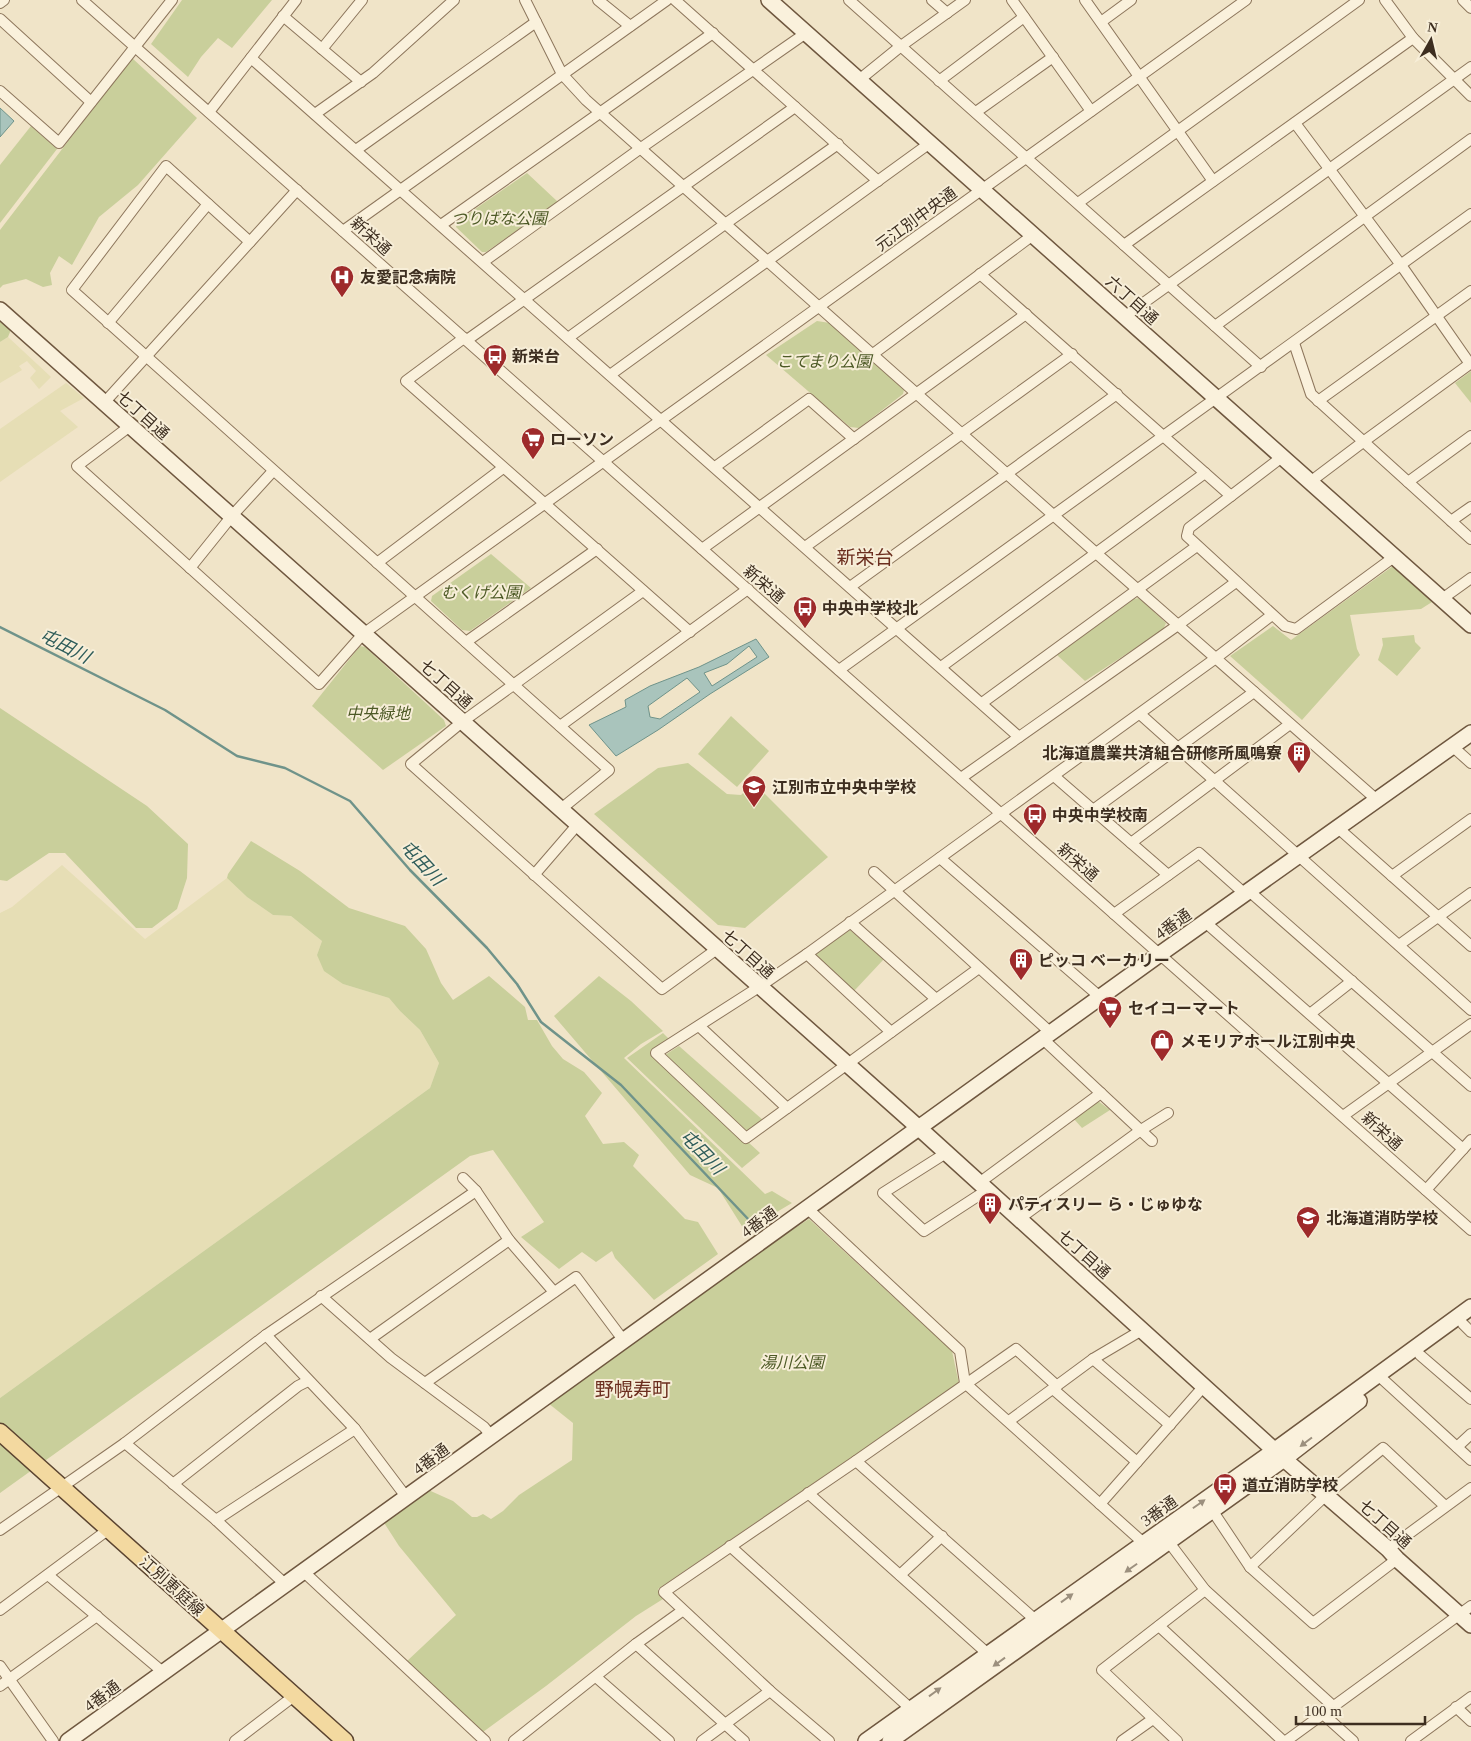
<svg xmlns="http://www.w3.org/2000/svg" width="1471" height="1741" viewBox="0 0 1471 1741" font-family="'Times New Roman','Noto Sans JP',serif">
	<style>
		.farmland { fill: #e6deb5 }
		.green { fill: #c9cf9b }
		.water { fill: #a9c4bc; stroke: #6f938a; fill-rule: evenodd }
		.lines { fill: none; stroke-linecap: round; stroke-linejoin: round }
		.stream { stroke: #6f938a; stroke-width: 2.5 }
		.street-casing { stroke: #8d765c; stroke-width: 12 }
		.secondary-casing { stroke: #6f573f; stroke-width: 18 }
		.primary-casing { stroke: #5b4430; stroke-width: 19 }
		.street { stroke: #faf1dc; stroke-width: 10 }
		.secondary { stroke: #faf1dc; stroke-width: 15 }
		.primary { stroke: #f3d9a0; stroke-width: 16 }
		.oneway { fill: #9c907e }
		.labels { text-anchor: middle; dominant-baseline: central; stroke-width: 4; stroke-linejoin: round; paint-order: stroke }
		.park-label { font-size: 16px; font-style: italic; fill: #4d5a26; stroke: #f7eed8 }
		.street-label { font-size: 16px; fill: #3d2e20; stroke: #f7eed8 }
		.poi-label { font-size: 16px; font-weight: bold; fill: #3d2e20; stroke: #f7eed8; text-anchor: start }
		.water-label { font-size: 18px; font-style: italic; fill: #2f5d5a; stroke: #f7eed8 }
		.quarter-label { font-size: 19px; fill: #6b2e1e; stroke: #f7eed8 }
	</style>
	<rect width="100%" height="100%" fill="#f0e4c8"/>
	<g class="farmland">
		<polygon points="8,337 51,377 39,389 30,378 36,371 27,361 19,366 22,370 0,383 0,342"/>
		<polygon points="66,383 84,398 60,411 78,427 0,482 0,429"/>
		<polygon points="62,865 145,939 227,878 247,897 273,915 291,916 322,941 317,955 343,984 389,998 400,1011 420,1030 439,1063 430,1088 0,1398 0,913 12,907"/>
	</g>
	<g class="green">
		<polygon points="182,0 272,0 232,48 218,38 201,57 188,77 151,44"/>
		<polygon points="132,58 197,118 138,185 99,217 72,265 59,256 50,273 52,285 43,287 26,279 3,285 0,288 0,230"/>
		<polygon points="31,126 57,149 0,223 0,165"/>
		<polygon points="527,173 558,202 486,252 482,252 456,227 458,221"/>
		<polygon points="0,316 12,327 8,337 0,342"/>
		<polygon points="817,321 830,323 904,390 903,394 859,428 850,427 766,355"/>
		<polygon points="1471,371 1471,403 1455,383"/>
		<polygon points="491,554 531,588 470,631 462,630 431,601 432,596"/>
		<polygon points="1393,566 1432,602 1421,609 1350,615 1357,649 1360,655 1302,720 1230,656 1273,626 1291,640"/>
		<polygon points="1139,598 1166,623 1163,630 1085,681 1057,655 1134,599"/>
		<polygon points="1414,635 1415,642 1421,648 1397,676 1378,660 1383,645 1382,638"/>
		<polygon points="360,646 365,647 444,720 446,726 383,770 312,706"/>
		<polygon points="0,708 147,806 188,844 187,878 177,909 152,928 136,928 65,853 49,853 7,881 0,880"/>
		<polygon points="731,716 769,751 737,787 698,754"/>
		<polygon points="688,763 727,794 741,795 754,783 828,857 745,928 718,925 594,814 658,768"/>
		<polygon points="251,841 300,871 349,908 405,926 426,949 441,983 453,1000 489,976 525,1007 528,1020 537,1020 552,1046 563,1059 584,1072 602,1093 585,1116 603,1144 624,1142 639,1155 633,1166 685,1219 698,1222 718,1254 654,1300 615,1258 612,1251 596,1262 582,1252 559,1269 521,1237 544,1222 493,1150 470,1156 0,1493 0,1398 430,1088 439,1063 420,1030 400,1011 389,998 343,984 324,971 317,955 322,941 291,916 273,915 247,897 227,878 228,874"/>
		<polygon points="850,930 884,959 854,991 816,957 816,953"/>
		<polygon points="599,976 631,1001 663,1031 641,1044 624,1058 765,1194 772,1191 792,1203 745,1231 718,1188 690,1175 554,1016"/>
		<polygon points="663,1033 671,1041 652,1054 760,1153 742,1168 627,1058"/>
		<polygon points="679,1046 764,1121 746,1133 665,1055"/>
		<polygon points="1098,1101 1110,1110 1082,1128 1074,1119"/>
		<polygon points="809,1219 952,1351 959,1384 658,1589 663,1599 636,1616 546,1686 483,1732 406,1662 456,1615 399,1546 381,1518 424,1488 453,1501 472,1517 477,1517 483,1514 491,1519 503,1511 519,1495 572,1460 573,1423 548,1403 729,1270"/>
	</g>
	<g class="water">
		<polygon points="0,108 14,121 0,137"/>
		<path d="M756 639 769 657 710 694 658 730 616 756 589 725 626 707 625 700 650 686 699 667ZM749 646 757 657 712 686 704 673 727 664ZM687 678 700 692 660 719 650 717 648 706Z"/>
	</g>
	<g class="lines">
		<polyline class="stream" points="0,627 165,710 237,756 285,768 350,801 410,870 487,948 517,984 541,1022 621,1085 749,1220"/>
		<g class="street-casing">
			<g id="street">
				<polyline points="82,0 1471,1230"/>
				<polyline points="525,0 562,74 586,100 1096,553 1377,800"/>
				<polyline points="598,0 630,26"/>
				<polyline points="675,0 878,181"/>
				<polyline points="849,0 1261,367"/>
				<polyline points="932,0 947,13"/>
				<polyline points="1012,0 1091,111"/>
				<polyline points="1085,0 1213,181"/>
				<polyline points="1385,0 1413,38 1471,96"/>
				<polyline points="1463,0 1471,8"/>
				<polyline points="0,3 4,0"/>
				<polyline points="283,16 361,82"/>
				<polyline points="0,19 91,102"/>
				<polyline points="1101,22 1131,0"/>
				<polyline points="322,49 362,0"/>
				<polyline points="251,58 1019,737"/>
				<polyline points="859,80 901,46 965,0"/>
				<polyline points="939,81 1024,17"/>
				<polyline points="0,91 59,143 172,0"/>
				<polyline points="209,112 296,0"/>
				<polyline points="976,112 1053,57"/>
				<polyline points="315,114 373,73 454,0"/>
				<polyline points="1295,123 1401,265 1470,364"/>
				<polyline points="356,150 536,22"/>
				<polyline points="1078,203 1359,0"/>
				<polyline points="441,225 713,33"/>
				<polyline points="343,231 667,0"/>
				<polyline points="250,242 166,166 72,290 609,770 561,809"/>
				<polyline points="1124,245 1413,38"/>
				<polyline points="483,262 641,148 806,33"/>
				<polyline points="980,274 1231,496"/>
				<polyline points="1124,317 1471,67"/>
				<polyline points="108,323 208,204"/>
				<polyline points="1215,326 1471,139"/>
				<polyline points="464,338 406,381 690,632"/>
				<polyline points="568,338 725,224 838,144"/>
				<polyline points="467,340 795,107"/>
				<polyline points="1294,343 1311,394 1471,539"/>
				<polyline points="873,354 1033,235"/>
				<polyline points="610,375 930,143"/>
				<polyline points="1318,401 1471,291"/>
				<polyline points="104,403 297,190"/>
				<polyline points="130,426 77,466 319,684 363,634 1246,0"/>
				<polyline points="1282,457 1189,528 1187,536 1285,626 1296,629 1394,557"/>
				<polyline points="715,467 809,399 854,439"/>
				<polyline points="1310,482 1363,442 1471,363"/>
				<polyline points="1408,482 1471,436"/>
				<polyline points="1451,521 1471,507"/>
				<polyline points="805,547 1072,354"/>
				<polyline points="702,549 1026,314"/>
				<polyline points="377,563 503,468"/>
				<polyline points="190,568 231,517 273,471"/>
				<polyline points="850,587 1117,394"/>
				<polyline points="643,591 462,722 411,764 662,989 717,949"/>
				<polyline points="1442,599 1471,578"/>
				<polyline points="466,642 597,549"/>
				<polyline points="941,667 1205,473"/>
				<polyline points="839,670 1471,214"/>
				<polyline points="982,703 1197,546"/>
				<polyline points="1140,714 1471,1010"/>
				<polyline points="560,726 748,589"/>
				<polyline points="1452,746 1471,763"/>
				<polyline points="1054,776 1168,875"/>
				<polyline points="961,778 1178,625 1236,582"/>
				<polyline points="1093,810 1254,692"/>
				<polyline points="1338,828 1471,946"/>
				<polyline points="1131,843 1290,724"/>
				<polyline points="940,858 1100,997"/>
				<polyline points="874,872 1051,1033"/>
				<polyline points="534,875 578,824"/>
				<polyline points="1392,876 1471,819"/>
				<polyline points="1249,891 1471,1086"/>
				<polyline points="1114,914 1199,853 1245,894"/>
				<polyline points="850,922 936,999"/>
				<polyline points="1205,922 1463,1149"/>
				<polyline points="1399,945 1471,893"/>
				<polyline points="807,954 891,1032"/>
				<polyline points="979,968 746,1138 656,1053 759,987 807,954 1216,658 1272,615"/>
				<polyline points="1310,1014 1352,981"/>
				<polyline points="699,1026 787,1108"/>
				<polyline points="1043,1039 1152,1141"/>
				<polyline points="1343,1116 1471,1024"/>
				<polyline points="946,1153 883,1193 924,1231 987,1190"/>
				<polyline points="463,1178 476,1191 509,1240 554,1292"/>
				<polyline points="979,1183 1101,1093"/>
				<polyline points="1426,1190 1471,1140"/>
				<polyline points="808,1209 960,1351 965,1383 1148,1547"/>
				<polyline points="1019,1219 1141,1130 1168,1113"/>
				<polyline points="321,1296 391,1358 484,1427 492,1437"/>
				<polyline points="1463,1324 1471,1332"/>
				<polyline points="266,1335 355,1429 407,1498"/>
				<polyline points="370,1339 509,1240"/>
				<polyline points="1420,1355 1471,1399"/>
				<polyline points="1093,1359 1170,1425"/>
				<polyline points="1378,1375 1471,1460"/>
				<polyline points="425,1383 576,1277 624,1341"/>
				<polyline points="1053,1389 1137,1462"/>
				<polyline points="1009,1421 1093,1359 1142,1330"/>
				<polyline points="125,1443 216,1520 286,1585"/>
				<polyline points="1457,1447 1471,1434"/>
				<polyline points="856,1461 1040,1624"/>
				<polyline points="173,1484 298,1386 308,1381"/>
				<polyline points="808,1493 988,1654"/>
				<polyline points="1100,1504 1204,1386"/>
				<polyline points="1212,1510 1250,1567 1313,1623 1397,1559"/>
				<polyline points="216,1520 355,1429"/>
				<polyline points="0,1530 125,1443 266,1335 476,1191"/>
				<polyline points="1168,1541 1205,1590 1333,1706"/>
				<polyline points="730,1546 911,1709"/>
				<polyline points="1388,1549 1471,1488"/>
				<polyline points="1250,1567 1326,1495 1383,1448 1445,1506"/>
				<polyline points="304,1572 485,1741"/>
				<polyline points="48,1575 164,1673"/>
				<polyline points="900,1575 942,1536"/>
				<polyline points="0,1610 109,1529"/>
				<polyline points="1159,1626 1283,1741"/>
				<polyline points="636,1644 744,1741"/>
				<polyline points="0,1666 53,1741"/>
				<polyline points="596,1677 669,1741"/>
				<polyline points="0,1686 97,1616"/>
				<polyline points="1456,1707 1471,1721"/>
				<polyline points="1323,1714 1353,1741"/>
				<polyline points="235,1741 294,1696"/>
				<polyline points="514,1741 636,1644 682,1611"/>
				<polyline points="702,1741 770,1691"/>
				<polyline points="829,1741 770,1691 664,1592 856,1461 1016,1349 1057,1386"/>
				<polyline points="1122,1741 1153,1719"/>
				<polyline points="1177,1741 1102,1670 1205,1590"/>
				<polyline points="1286,1741 1471,1606"/>
				<polyline points="1411,1741 1471,1697"/>
			</g>
		</g>
		<g class="secondary-casing">
			<g id="secondary">
				<polyline points="769,0 1471,625"/>
				<polyline points="0,310 919,1128 1284,1459 1388,1549 1397,1559 1471,1625"/>
				<polyline points="68,1741 1160,954 1471,733"/>
				<polyline points="866,1741 1275,1450 1471,1307"/>
				<polyline points="890,1741 1284,1459 1359,1401"/>
			</g>
		</g>
		<g class="primary-casing">
			<polyline id="primary" points="0,1432 345,1741"/>
		</g>
		<use href="#street" class="street"/>
		<use href="#secondary" class="secondary"/>
		<use href="#primary" class="primary"/>
	</g>
	<defs><path id="oneway-solid" d="M-6-.8H1V-3.2L6.5 0L1 3.2V.8H-6Z" transform="scale(1.25)"/></defs>
	<g class="oneway">
		<use href="#oneway-solid" transform="translate(1306 1442) rotate(143)"/>
		<use href="#oneway-solid" transform="translate(1199 1504) rotate(-35)"/>
		<use href="#oneway-solid" transform="translate(1131 1568) rotate(145)"/>
		<use href="#oneway-solid" transform="translate(1067 1598) rotate(-36)"/>
		<use href="#oneway-solid" transform="translate(999 1662) rotate(144)"/>
		<use href="#oneway-solid" transform="translate(935 1692) rotate(-36)"/>
	</g>
	<defs>
		<g id="hospital-pin" transform="scale(1.25)"><path d="M0 17L-7.5 6A9.5 9.5 0 1 1 7.5 6Z" fill="#9e2a2b" stroke="#f7eed8"/><path d="M-5-5h3v3.5h4V-5h3V5h-3V1.5h-4V5h-3Z" fill="#fff"/></g>
		<g id="bus-pin" transform="scale(1.25)"><path d="M0 17L-7.5 6A9.5 9.5 0 1 1 7.5 6Z" fill="#9e2a2b" stroke="#f7eed8"/><path d="M-5-6H5V4H4V6H2V4H-2V6H-4V4H-5ZM-3.5-4V0h7V-4ZM-3.5 1.2v1.5H-2V1.2ZM2 1.2v1.5H3.5V1.2Z" fill="#fff"/></g>
		<g id="supermarket-pin" transform="scale(1.25)"><path d="M0 17L-7.5 6A9.5 9.5 0 1 1 7.5 6Z" fill="#9e2a2b" stroke="#f7eed8"/><path d="M-6-5.5h2.5l.6 2H6L4.5 2H-2.5L-4.4-4H-6ZM-1.5 3.2a1.3 1.3 0 1 0 .1 0ZM3 3.2a1.3 1.3 0 1 0 .1 0Z" fill="#fff"/></g>
		<g id="building-pin" transform="scale(1.25)"><path d="M0 17L-7.5 6A9.5 9.5 0 1 1 7.5 6Z" fill="#9e2a2b" stroke="#f7eed8"/><path d="M-4-6H4V6H1V3H-1V6H-4ZM-2.5-4.3h1.7v1.8h-1.7ZM.8-4.3h1.7v1.8H.8ZM-2.5-1h1.7V.8h-1.7ZM.8-1h1.7V.8H.8Z" fill="#fff"/></g>
		<g id="school-pin" transform="scale(1.25)"><path d="M0 17L-7.5 6A9.5 9.5 0 1 1 7.5 6Z" fill="#9e2a2b" stroke="#f7eed8"/><path d="M0-5L7-2L0 1L-7-2ZM-4 1L0 2.5L4 1V4Q0 6-4 4Z" fill="#fff"/></g>
		<g id="shop-pin" transform="scale(1.25)"><path d="M0 17L-7.5 6A9.5 9.5 0 1 1 7.5 6Z" fill="#9e2a2b" stroke="#f7eed8"/><path d="M-5-2.5h2.3a2.7 3.5 0 0 1 5.4 0H5L5.5 6h-11ZM-1.5-2.5h3a1.5 2.3 0 0 0-3 0Z" fill="#fff"/></g>
	</defs>
	<g fill-rule="evenodd">
		<use href="#hospital-pin" x="342" y="277"/>
		<use href="#bus-pin" x="495" y="356"/>
		<use href="#supermarket-pin" x="533" y="439"/>
		<use href="#bus-pin" x="805" y="608"/>
		<use href="#building-pin" x="1299" y="753"/>
		<use href="#school-pin" x="754" y="787"/>
		<use href="#bus-pin" x="1035" y="815"/>
		<use href="#building-pin" x="1021" y="960"/>
		<use href="#supermarket-pin" x="1110" y="1008"/>
		<use href="#shop-pin" x="1162" y="1041"/>
		<use href="#building-pin" x="990" y="1204"/>
		<use href="#school-pin" x="1308" y="1218"/>
		<use href="#bus-pin" x="1225" y="1485"/>
	</g>
	<g class="labels">
		<g class="park-label">
			<text x="499" y="218">つりばな公園</text>
			<text x="824" y="361">こてまり公園</text>
			<text x="481" y="592">むくげ公園</text>
			<text x="378" y="713">中央緑地</text>
			<text x="792" y="1362">湯川公園</text>
		</g>
		<g class="street-label">
			<text transform="translate(916 219) rotate(-36)">元江別中央通</text>
			<text transform="translate(371 236) rotate(42)">新栄通</text>
			<text transform="translate(1132 300) rotate(42)">六丁目通</text>
			<text transform="translate(143 415) rotate(42)">七丁目通</text>
			<text transform="translate(764 584) rotate(41)">新栄通</text>
			<text transform="translate(446 684) rotate(42)">七丁目通</text>
			<text transform="translate(1078 862) rotate(41)">新栄通</text>
			<text transform="translate(1173 924) rotate(-35)">4番通</text>
			<text transform="translate(748 954) rotate(42)">七丁目通</text>
			<text transform="translate(1382 1131) rotate(42)">新栄通</text>
			<text transform="translate(759 1222) rotate(-36)">4番通</text>
			<text transform="translate(1084 1254) rotate(42)">七丁目通</text>
			<text transform="translate(431 1459) rotate(-36)">4番通</text>
			<text transform="translate(1159 1511) rotate(-35)">3番通</text>
			<text transform="translate(1385 1524) rotate(42)">七丁目通</text>
			<text transform="translate(172 1586) rotate(42)">江別恵庭線</text>
			<text transform="translate(102 1696) rotate(-36)">4番通</text>
		</g>
		<g class="poi-label">
			<text x="360" y="277">友愛記念病院</text>
			<text x="512" y="356">新栄台</text>
			<text x="550" y="439">ローソン</text>
			<text x="822" y="608">中央中学校北</text>
			<text x="1282" y="753" text-anchor="end">北海道農業共済組合研修所風鳴寮</text>
			<text x="772" y="787">江別市立中央中学校</text>
			<text x="1052" y="815">中央中学校南</text>
			<text x="1038" y="960">ピッコ ベーカリー</text>
			<text x="1128" y="1008">セイコーマート</text>
			<text x="1180" y="1041">メモリアホール江別中央</text>
			<text x="1008" y="1204">パティスリー ら・じゅゆな</text>
			<text x="1326" y="1218">北海道消防学校</text>
			<text x="1242" y="1485">道立消防学校</text>
		</g>
		<g class="water-label">
			<text transform="translate(65 646) rotate(27)">屯田川</text>
			<text transform="translate(422 863) rotate(47)">屯田川</text>
			<text transform="translate(702 1152) rotate(46)">屯田川</text>
		</g>
		<g class="quarter-label">
			<text x="865" y="557">新栄台</text>
			<text x="633" y="1389">野幌寿町</text>
		</g>
	</g>
	<g transform="translate(1431 40) rotate(8)" stroke="#f7eed8" stroke-width="4" paint-order="stroke">
	<path d="M0-4L9 19L0 12L-9 19Z" fill="#3d2e20"/>
	<text y="-8" font-size="14" font-weight="bold" text-anchor="middle" fill="#3d2e20">N</text>
	</g>
	<path d="M1296 1716v8h129v-8" fill="none" stroke="#3d2e20" stroke-width="2.5"/>
	<text x="1304" y="1716" font-size="15" fill="#3d2e20" stroke="#f7eed8" stroke-width="4" paint-order="stroke">100 m</text>
</svg>
